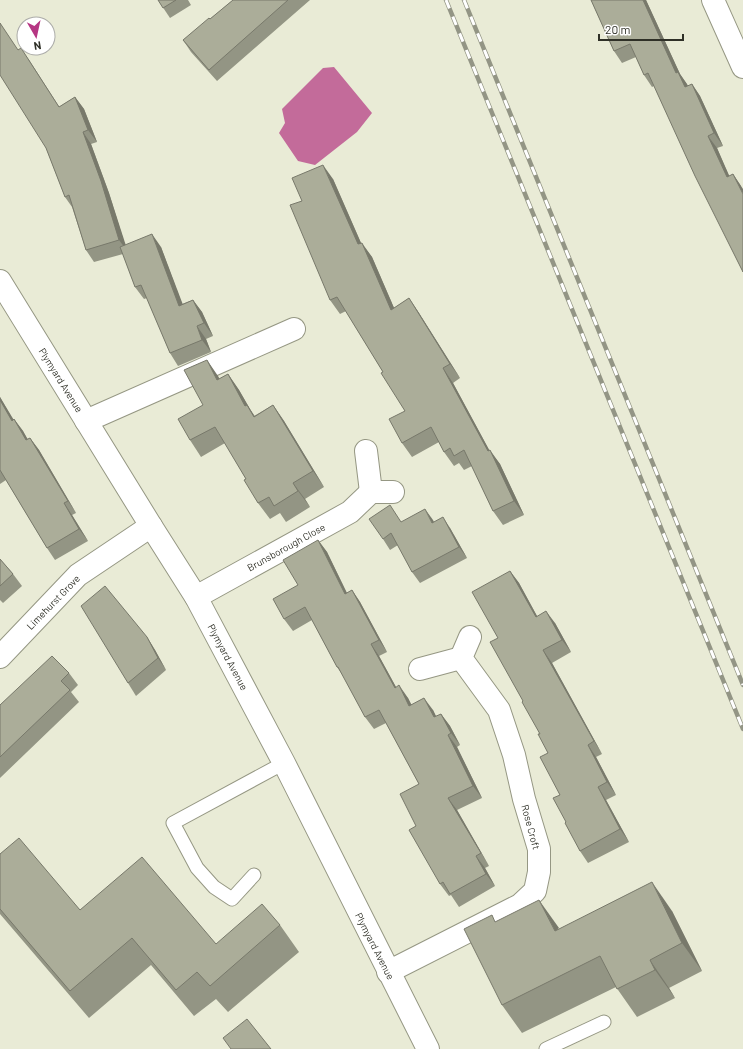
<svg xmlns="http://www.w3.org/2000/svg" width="743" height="1049" viewBox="0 0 743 1049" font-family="Barlow,sans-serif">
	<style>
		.water { fill: #c36b9a }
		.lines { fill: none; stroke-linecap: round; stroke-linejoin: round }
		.lane-casing { stroke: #959783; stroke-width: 15 }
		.street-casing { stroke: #959783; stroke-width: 24 }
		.secondary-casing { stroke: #959783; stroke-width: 24 }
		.lane { stroke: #fff; stroke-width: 13 }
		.street { stroke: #fff; stroke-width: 22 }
		.secondary { stroke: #fff; stroke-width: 22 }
		.rail-casing { stroke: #939585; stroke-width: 4.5 }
		.rail { stroke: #fff; stroke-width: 3; stroke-dasharray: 9; stroke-linecap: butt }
		.wall { fill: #939584 }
		.shaded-wall { fill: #78796b }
		.building { fill: #abad99; stroke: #78796b }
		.labels { text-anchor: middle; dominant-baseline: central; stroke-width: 3.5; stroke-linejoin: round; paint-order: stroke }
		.street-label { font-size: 10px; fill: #2f3027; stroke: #fff }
	</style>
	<rect width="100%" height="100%" fill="#e9ebd6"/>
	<polygon class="water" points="334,67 372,113 357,132 315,165 298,161 279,133 285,123 282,109 323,68"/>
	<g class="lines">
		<g class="lane-casing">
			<g id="lane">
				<polyline points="254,875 232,899 214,887 197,868 173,823 284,763"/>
				<polyline points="546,1049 604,1022"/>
			</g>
		</g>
		<g class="street-casing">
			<g id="street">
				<polyline points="713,0 743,67"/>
				<polyline points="86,421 294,329"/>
				<polyline points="366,451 371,492"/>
				<polyline points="196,597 350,512 371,492 393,492"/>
				<polyline points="0,657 78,575 151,526"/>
				<polyline points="420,669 461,658"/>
				<polyline points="388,972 520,905 535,891 539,872 539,849 524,799 514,755 499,710 461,658 470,637"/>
			</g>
		</g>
		<g class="secondary-casing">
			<polyline id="secondary" points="0,281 151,526 196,597 284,763 428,1049"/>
		</g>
		<use href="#lane" class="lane"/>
		<use href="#street" class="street"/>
		<use href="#secondary" class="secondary"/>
		<g class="rail-casing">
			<g id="rail">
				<polyline points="446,0 743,729"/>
				<polyline points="464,0 743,685"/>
			</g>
		</g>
		<use href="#rail" class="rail"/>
	</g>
	<g class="wall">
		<polygon points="158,0 188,0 191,5 170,18"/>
		<polygon points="233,0 310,0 217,81 191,52 183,40 210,19"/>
		<polygon points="591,0 646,0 680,74 688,86 692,84 700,96 723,146 717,148 729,176 733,174 741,186 743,272 654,86 652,87 644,75 636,57 622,63 614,51"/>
		<polygon points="18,49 29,60 59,107 75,97 84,109 97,142 91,144 109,193 125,245 161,247 182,304 193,300 202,312 213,336 206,339 211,352 178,366 170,353 147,298 144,299 135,287 123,254 94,262 86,250 72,207 65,197 46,148"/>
		<polygon points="333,179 361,243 372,257 394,308 409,298 419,313 460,378 453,383 489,450 500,464 524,515 503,525 493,511 472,466 464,470 459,463 454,466 444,452 439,442 412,457 402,443 405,411 383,372 346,311 340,314 330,300 302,201"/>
		<polygon points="207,360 219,379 228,374 239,390 250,409 254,416 273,405 284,421 324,487 305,499 310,507 286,522 280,513 270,519 258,503 246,479 225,443 201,457 190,440 203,405"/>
		<polygon points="0,397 13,420 14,419 23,431 27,439 30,438 39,450 76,513 72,515 88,541 55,560 47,548 6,480 0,484"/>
		<polygon points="401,522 434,522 450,528 467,558 420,583 412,572 398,545 390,550 383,539"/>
		<polygon points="318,540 327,552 347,593 352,590 360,602 387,652 379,656 396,687 408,698 411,704 433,710 436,717 441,714 450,726 460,745 457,747 482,798 457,810 489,866 485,868 495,886 459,907 451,895 449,896 440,884 416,826 419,784 386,723 374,729 365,717 344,677 337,667 312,620 293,631 284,619 298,585"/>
		<polygon points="0,559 13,574 22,586 3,603 0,600"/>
		<polygon points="510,571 519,583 537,616 555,623 571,652 552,663 602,754 596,757 616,795 606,800 629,842 588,863 580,851 566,822 560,795 548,753 540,734 523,701 498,638"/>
		<polygon points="147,637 155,650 166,670 136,696 128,683"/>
		<polygon points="69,673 78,685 71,692 79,702 0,778 0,705"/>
		<polygon points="0,854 80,910 216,944 280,925 299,952 228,1012 216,999 194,1016 151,965 89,1018 0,914"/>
		<polygon points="672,911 702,971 669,988 675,998 637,1017 616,987 522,1033 502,1005 496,922 559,929"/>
	</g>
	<g class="shaded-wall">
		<polygon points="643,0 646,0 680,74 687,84 694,99 685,87 676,73"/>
		<polygon points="21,48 29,60 67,119 59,107"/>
		<polygon points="692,84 700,96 723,146 714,133"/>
		<polygon points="75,97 84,109 97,142 88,130"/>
		<polygon points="83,132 91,144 109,193 128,252 119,240"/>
		<polygon points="708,136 717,148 735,189 727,177"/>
		<polygon points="323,165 333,179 368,259 358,244"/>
		<polygon points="733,174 743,189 743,194"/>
		<polygon points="152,234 161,247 188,318 179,306"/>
		<polygon points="362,243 372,257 401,324 391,310"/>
		<polygon points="409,298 419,313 460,378 450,364"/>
		<polygon points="193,300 202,312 213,336 204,323"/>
		<polygon points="197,326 206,339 211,352 202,340"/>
		<polygon points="207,360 218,376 229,396 217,380"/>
		<polygon points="443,368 453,383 493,457 490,450 500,464 524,515 514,501"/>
		<polygon points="228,374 239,390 250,409 258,421 245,406"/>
		<polygon points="0,397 21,432 12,421 0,400"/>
		<polygon points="273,405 284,421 324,487 313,471"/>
		<polygon points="14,419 23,431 35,452 26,440"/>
		<polygon points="30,438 39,450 76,513 68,501"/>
		<polygon points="293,483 305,499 310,507 298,491"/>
		<polygon points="64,503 72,515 88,541 79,529"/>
		<polygon points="425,509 433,520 440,534 432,523"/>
		<polygon points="443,517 450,528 467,558 459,547"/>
		<polygon points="318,540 327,552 353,606 345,594"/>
		<polygon points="510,571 519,583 544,629 536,617"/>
		<polygon points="352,590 360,602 387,652 379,640"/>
		<polygon points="546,611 555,623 571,652 562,640"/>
		<polygon points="147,637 155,650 166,670 158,658"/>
		<polygon points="371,644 379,656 403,700 395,688"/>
		<polygon points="543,650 552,663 602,754 594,741"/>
		<polygon points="399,685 408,698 418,718 409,706"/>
		<polygon points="424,698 433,710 443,730 434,717"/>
		<polygon points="441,714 450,726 460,745 451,733"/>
		<polygon points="448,735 457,747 482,798 473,786"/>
		<polygon points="588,745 596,757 616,795 607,782"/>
		<polygon points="598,787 606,800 629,842 620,829"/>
		<polygon points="448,798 457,810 489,866 481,853"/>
		<polygon points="476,856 485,868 495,886 486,874"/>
		<polygon points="652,882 672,911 702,971 682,943"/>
		<polygon points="539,900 559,928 555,931"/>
		<polygon points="650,960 669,988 675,998 655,970"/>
	</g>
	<g class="building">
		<polygon points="158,0 176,0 163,8"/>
		<polygon points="233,0 288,0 209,70 183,40 209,18 210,19"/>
		<polygon points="591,0 643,0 676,73 678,72 685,87 692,84 714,133 708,136 727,177 733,174 743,194 743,272 695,176 648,73 644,75 630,44 614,51"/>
		<polygon points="0,23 18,50 21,48 59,107 75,97 88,130 83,132 101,181 119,240 86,250 69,195 65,197 46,148 0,75"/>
		<polygon points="323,165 358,244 362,243 391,310 409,298 450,364 443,368 488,451 490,450 514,501 493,511 464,450 454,456 450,448 444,452 431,427 402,443 389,419 405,411 381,373 383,372 337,297 330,300 290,205 302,201 292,178"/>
		<polygon points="152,234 179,306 193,300 204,323 197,326 202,340 170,353 141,285 135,287 120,247"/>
		<polygon points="207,360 217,380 228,374 245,406 247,405 254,417 273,405 313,471 293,483 298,491 274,506 269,497 258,503 244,480 246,479 215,427 190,440 178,419 203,405 184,370"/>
		<polygon points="0,400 12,421 14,419 26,440 30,438 68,501 64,503 79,529 47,548 0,470"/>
		<polygon points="390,505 401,522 425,509 432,523 443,517 459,547 412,572 391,533 383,539 369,519"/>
		<polygon points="318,540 345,594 352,590 379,640 371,644 395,688 399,685 409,706 424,698 434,717 441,714 451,733 448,735 473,786 448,798 481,853 476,856 486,874 450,894 443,882 440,884 409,830 416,826 400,794 419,784 379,710 365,717 338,667 337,667 305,607 284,619 273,599 298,585 283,560"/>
		<polygon points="0,559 13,574 0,586"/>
		<polygon points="510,571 536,617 546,611 562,640 543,650 594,741 588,745 607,782 598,787 620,829 580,851 565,823 566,822 553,798 560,795 540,757 548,753 538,734 540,734 522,702 523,701 490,642 498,638 472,592"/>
		<polygon points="105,586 147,637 158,658 128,683 81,606"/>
		<polygon points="52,656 69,673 61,681 70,690 0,757 0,705"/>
		<polygon points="19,838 80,910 142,857 216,944 262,904 280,925 210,986 197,972 176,990 132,938 70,991 0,909 0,854"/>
		<polygon points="652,882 682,943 650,960 655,970 617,989 600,956 502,1005 464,929 492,915 495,922 539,900 555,931"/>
		<polygon points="247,1019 271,1049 231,1049 223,1038"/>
	</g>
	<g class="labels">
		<g class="street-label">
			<text transform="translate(61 380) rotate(58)">Plymyard Avenue</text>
			<text transform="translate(286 547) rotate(-29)">Brunsborough Close</text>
			<text transform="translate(53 602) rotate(-46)">Limehurst Grove</text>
			<text transform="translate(228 657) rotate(62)">Plymyard Avenue</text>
			<text transform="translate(531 827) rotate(75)">Rose Croft</text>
			<text transform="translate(375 946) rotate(63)">Plymyard Avenue</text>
		</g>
	</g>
	<g transform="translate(36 36) rotate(171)"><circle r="19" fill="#ffffff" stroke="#acaca9"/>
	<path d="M0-3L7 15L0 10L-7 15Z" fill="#b63683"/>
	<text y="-6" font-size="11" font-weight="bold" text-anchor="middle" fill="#2f3027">N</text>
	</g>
	<path d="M599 34v6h84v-6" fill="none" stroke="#2f3027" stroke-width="2"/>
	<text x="605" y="34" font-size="12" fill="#2f3027" stroke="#ffffff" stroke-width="3" paint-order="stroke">20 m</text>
</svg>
